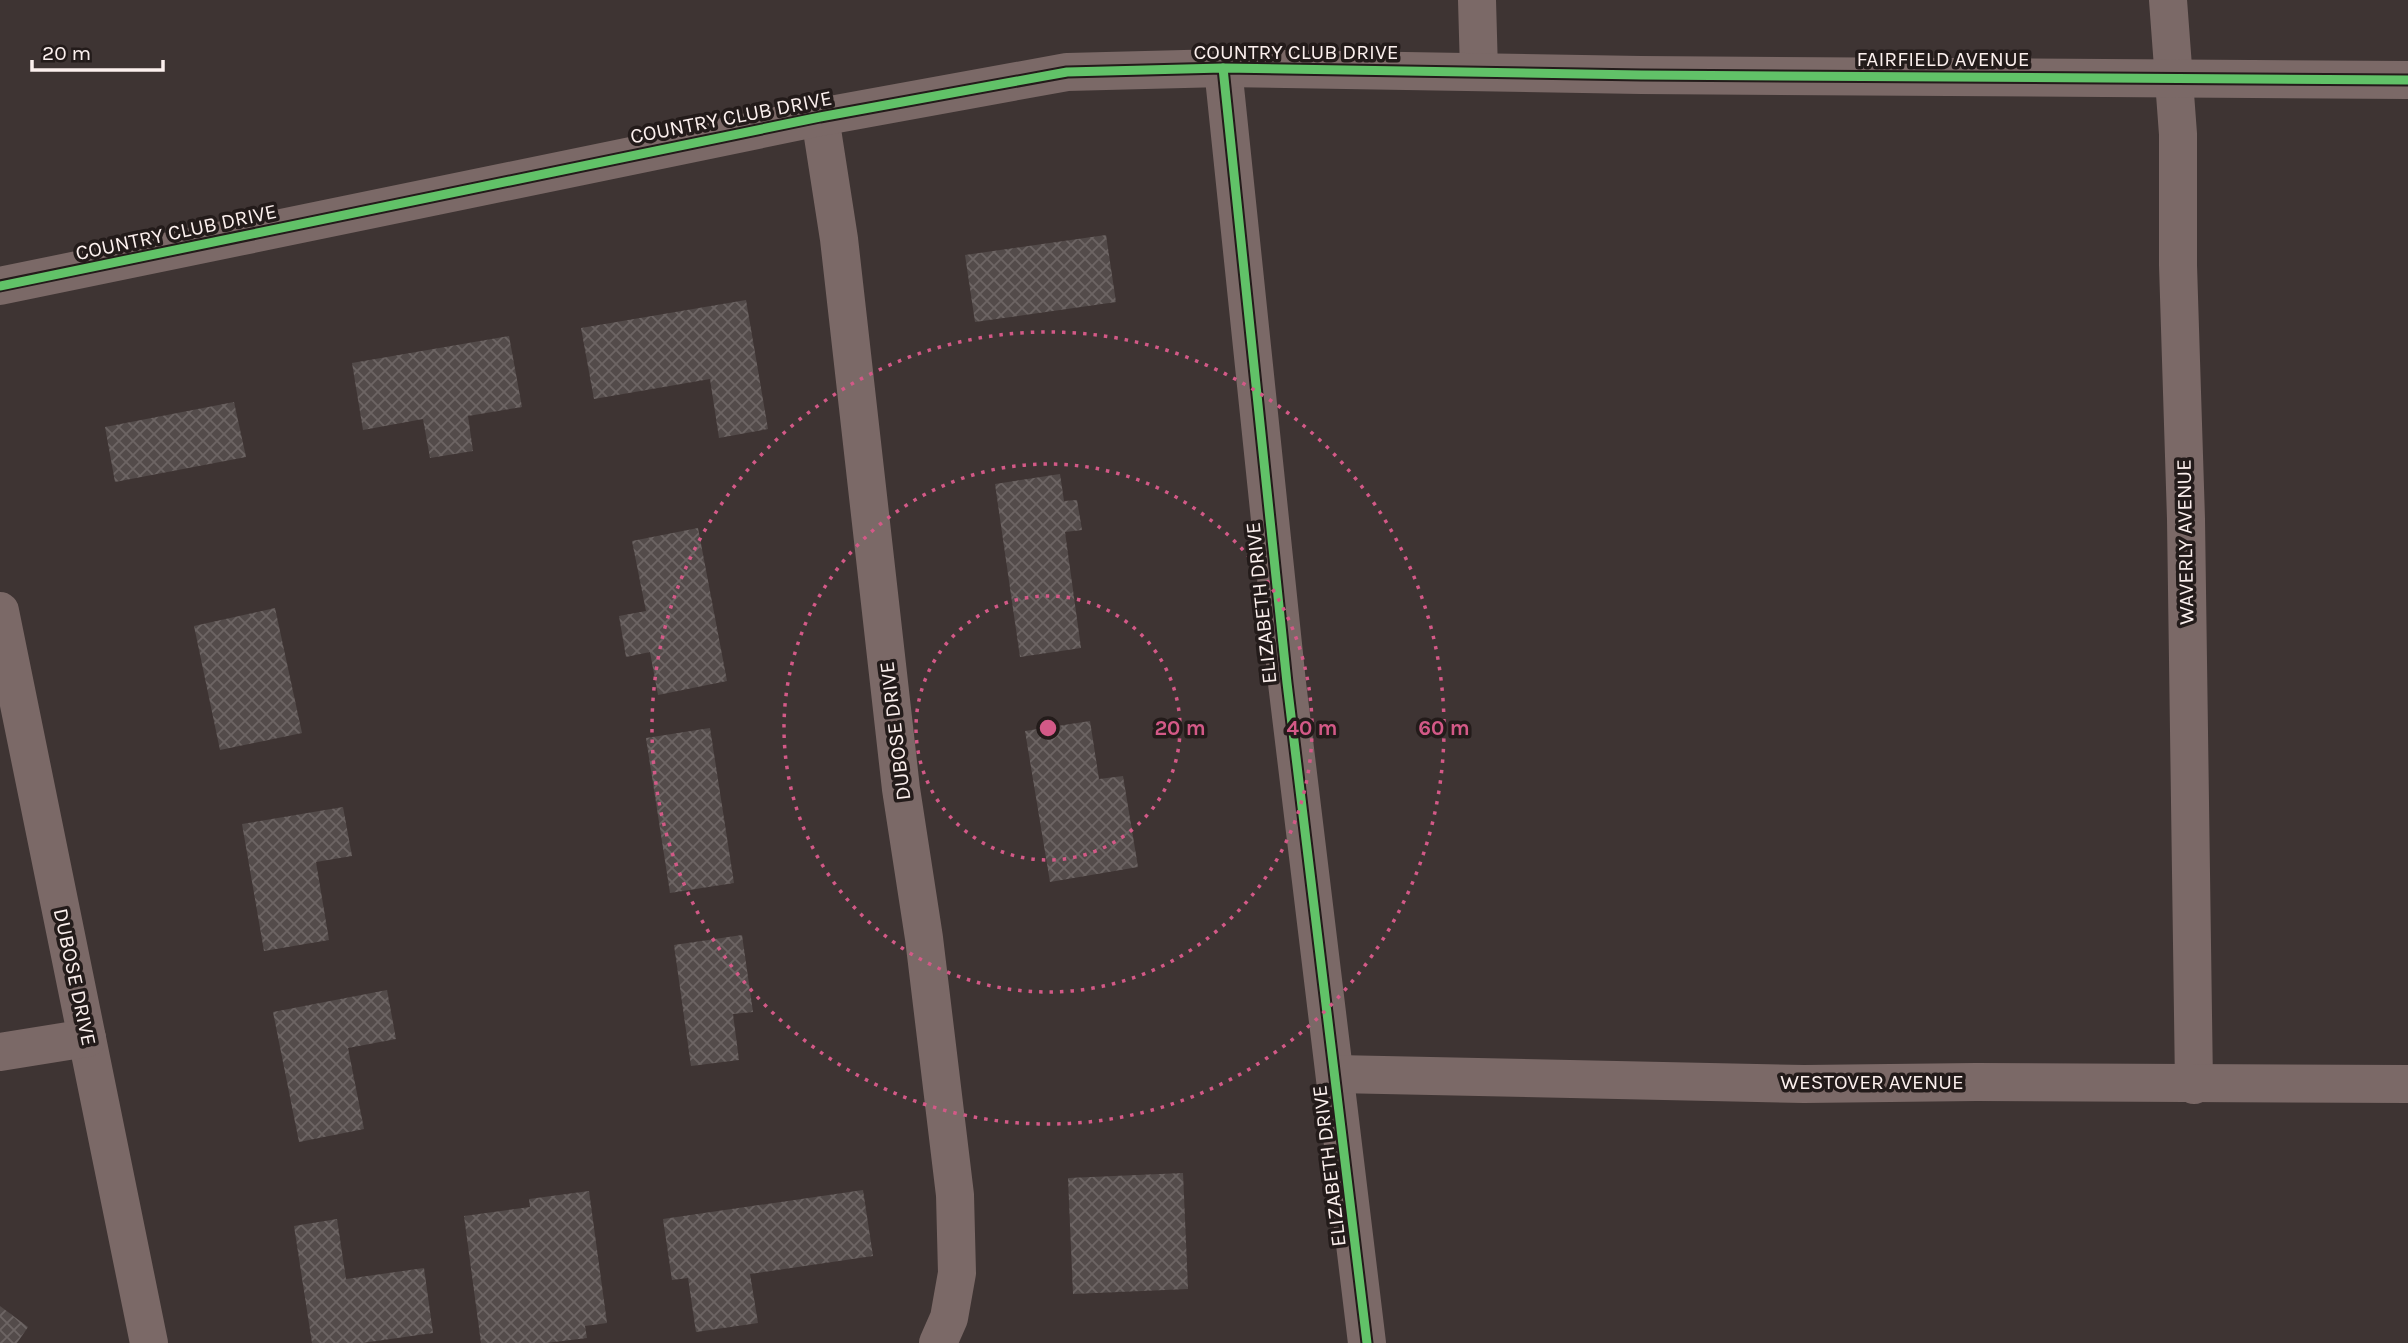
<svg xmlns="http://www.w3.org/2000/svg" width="2408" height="1343" viewBox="0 0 2408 1343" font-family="Karla,sans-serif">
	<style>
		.building { fill: url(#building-cross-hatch) }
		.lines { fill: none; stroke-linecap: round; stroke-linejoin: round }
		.street { stroke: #7b6967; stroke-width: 38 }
		.cycleway-casing { stroke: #231b1a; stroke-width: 13 }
		.cycleway { stroke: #61c268; stroke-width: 9 }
		.ring { fill: none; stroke: #d35987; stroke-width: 3.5; stroke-dasharray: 3.5 7 }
		.labels { text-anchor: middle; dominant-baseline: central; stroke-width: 7; stroke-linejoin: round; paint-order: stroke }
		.street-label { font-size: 21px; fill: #fcf0ee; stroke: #231b1a }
		.centre { fill: #d35987; stroke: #231b1a; stroke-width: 3.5 }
		.ring-label { font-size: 21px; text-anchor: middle; font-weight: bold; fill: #d35987; stroke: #231b1a; stroke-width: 7; stroke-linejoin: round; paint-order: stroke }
	</style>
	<defs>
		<pattern id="building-cross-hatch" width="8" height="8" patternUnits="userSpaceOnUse" patternTransform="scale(1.75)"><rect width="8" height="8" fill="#534b4a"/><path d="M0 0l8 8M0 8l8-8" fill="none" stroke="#6d6564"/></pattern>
	</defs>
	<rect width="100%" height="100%" fill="#3e3433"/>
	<g class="building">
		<polygon points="1106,235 1116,302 975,322 965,255"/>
		<polygon points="746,300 768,429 719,438 710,379 594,399 581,328"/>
		<polygon points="509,336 522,407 468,416 473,451 430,458 423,419 363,430 352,363"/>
		<polygon points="234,402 246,457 115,482 105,427"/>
		<polygon points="1060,474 1064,501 1077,500 1082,530 1065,532 1081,648 1020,657 995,484"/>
		<polygon points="698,528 727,681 658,695 650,652 626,657 619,616 646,611 632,541"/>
		<polygon points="275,608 302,733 220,750 194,626"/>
		<polygon points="1090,721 1099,779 1123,776 1138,867 1050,882 1025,731"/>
		<polygon points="710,728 734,883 670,893 646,738"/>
		<polygon points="343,807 352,856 316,862 329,940 264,951 242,824"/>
		<polygon points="742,935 753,1012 733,1014 739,1060 691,1066 674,945"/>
		<polygon points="387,990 396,1039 348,1048 364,1129 299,1142 273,1012"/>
		<polygon points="1183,1173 1188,1289 1073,1294 1068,1178"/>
		<polygon points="863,1190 873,1256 750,1274 758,1323 696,1332 688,1278 672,1280 663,1219"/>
		<polygon points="589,1191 607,1323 585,1326 587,1338 546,1343 481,1343 464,1216 530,1207 529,1199"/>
		<polygon points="337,1219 346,1279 424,1268 433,1333 362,1343 312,1343 294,1226"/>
		<polygon points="0,1306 28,1327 17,1343 0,1343"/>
	</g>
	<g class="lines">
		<g class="street">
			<polyline points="1477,0 1479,71"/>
			<polyline points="2168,0 2178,134 2178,265 2186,519 2194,1085"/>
			<polyline points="1223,68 1287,683 1367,1343"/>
			<polyline points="820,117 839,239 901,789 924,938 955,1195 957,1273 949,1318 938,1343"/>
			<polyline points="0,286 820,117 1067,72 1223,68 1641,75 2408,80"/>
			<polyline points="0,611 149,1343"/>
			<polyline points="0,1052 87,1038"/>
			<polyline points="1336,1074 1804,1084 1976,1082 2408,1084"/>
		</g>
		<g class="cycleway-casing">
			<g id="cycleway">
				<polyline points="1223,68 1287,683 1367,1343"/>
				<polyline points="0,286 820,117 1067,72 1223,68 1641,75 2408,80"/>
			</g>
		</g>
		<use href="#cycleway" class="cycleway"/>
	</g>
	<g class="ring">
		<circle cx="1048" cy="728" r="132"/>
		<circle cx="1048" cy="728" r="264"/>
		<circle cx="1048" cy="728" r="396"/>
	</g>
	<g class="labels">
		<g class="street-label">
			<text x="1296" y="52">COUNTRY CLUB DRIVE</text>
			<text x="1943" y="59">FAIRFIELD AVENUE</text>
			<text transform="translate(731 117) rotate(-11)">COUNTRY CLUB DRIVE</text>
			<text transform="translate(176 232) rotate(-12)">COUNTRY CLUB DRIVE</text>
			<text transform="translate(2185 542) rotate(-91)">WAVERLY AVENUE</text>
			<text transform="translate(1261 603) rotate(-96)">ELIZABETH DRIVE</text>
			<text transform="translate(895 731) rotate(-97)">DUBOSE DRIVE</text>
			<text transform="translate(75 977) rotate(78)">DUBOSE DRIVE</text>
			<text x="1872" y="1082">WESTOVER AVENUE</text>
			<text transform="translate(1329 1166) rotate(-97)">ELIZABETH DRIVE</text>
		</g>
	</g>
	<circle cx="1048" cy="728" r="10" class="centre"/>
	<g class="ring-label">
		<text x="1180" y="735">20 m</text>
		<text x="1312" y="735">40 m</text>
		<text x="1444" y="735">60 m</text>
	</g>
	<path d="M32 60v10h131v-10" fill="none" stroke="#fcf0ee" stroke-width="3.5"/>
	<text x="42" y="60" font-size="21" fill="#fcf0ee" stroke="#231b1a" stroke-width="5" paint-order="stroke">20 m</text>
</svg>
